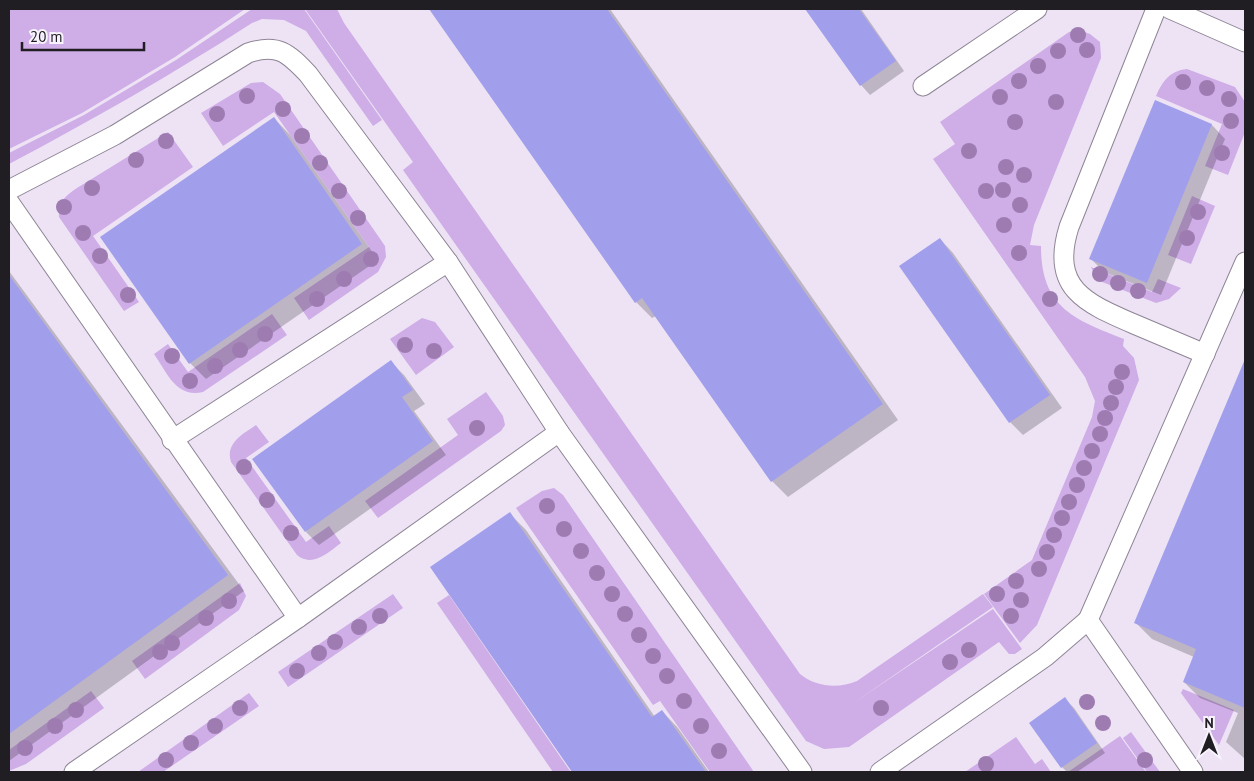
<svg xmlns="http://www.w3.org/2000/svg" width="1254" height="781" viewBox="0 0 1254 781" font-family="'PT Sans',sans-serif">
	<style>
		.green { fill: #cfade7 }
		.shadow { fill: #0003 }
		.building { fill: #a19feb }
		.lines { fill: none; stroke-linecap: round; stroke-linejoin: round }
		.service-casing { stroke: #8e8595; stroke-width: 21 }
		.service { stroke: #fff; stroke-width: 19 }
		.tree { fill: #9e7cb2 }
	</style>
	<rect width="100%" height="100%" fill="#ede3f5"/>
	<g class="green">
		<polygon points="9,9 245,9 175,57 82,113 9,149"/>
		<path d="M252 9H304L382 120 373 126 306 31 284 20 262 19 252 23C173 74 92 120 9 164V153L84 115 176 60Z"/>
		<path d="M305 9H337L344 23 800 674C816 687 838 689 857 681L983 594 993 607 852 704 993 609 1022 649 1015 654H1009L999 642 849 747 824 749 806 741 403 170 413 162Z"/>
		<path d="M1079 30 1090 34 1100 42 1101 58 1034 225 1030 245 1041 246C1041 307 1073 319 1124 339L1123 346 1134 358 1139 380 1037 625 1020 643 984 594 1032 560 1092 417 1095 401 1085 377 933 159 955 144 940 122 1069 32Z"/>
		<path d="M1187 69 1235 87 1245 102V132L1228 175 1205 166 1222 124 1156 96C1163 81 1169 71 1187 69Z"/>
		<polygon points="263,82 280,94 385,246 386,257 378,272 309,320 294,298 369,247 274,112 223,146 201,113 251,83"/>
		<path d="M168 132 193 167 93 236 139 302 124 311 59 217C58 202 65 196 77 188Z"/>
		<polygon points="1192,196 1215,206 1191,264 1168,255"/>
		<polygon points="1091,267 1152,292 1158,279 1181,288 1169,299 1156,303 1097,280"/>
		<path d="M272 314 287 335 203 392C176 398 168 374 154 354L168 344 188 372Z"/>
		<polygon points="422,318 435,322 454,347 416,375 390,339"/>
		<polygon points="486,392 503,416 505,425 501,431 378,518 365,501 458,435 447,419"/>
		<path d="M256 425 269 442 246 458 306 542 329 526 341 543C329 552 312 568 297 555L231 462C225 443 243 434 256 425Z"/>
		<polygon points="554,488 563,495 754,772 710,772 660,701 653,705 516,508 542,491"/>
		<polygon points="240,583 246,596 239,610 145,679 132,661"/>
		<polygon points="393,594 403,608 288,687 278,672"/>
		<polygon points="449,595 570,771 568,772 553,772 437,603"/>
		<polygon points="1183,689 1234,710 1219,745 1181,693"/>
		<polygon points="91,691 104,708 26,764 9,771 9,750"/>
		<polygon points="249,693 259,706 163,772 138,772"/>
		<polygon points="1131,732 1160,772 1147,772 1123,738"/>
		<polygon points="1120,736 1146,772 1068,772"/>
		<polygon points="1016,737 1035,764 1042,759 1051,772 965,772"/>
	</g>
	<g class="shadow">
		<polygon points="431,9 610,9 898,420 788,497 772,481 656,316 652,318 636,302"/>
		<polygon points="807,9 861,9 904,71 870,95 861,85"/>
		<polygon points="1155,102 1212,125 1225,139 1161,295 1104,272 1091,259"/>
		<polygon points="274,118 290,135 378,260 206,379 190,363"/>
		<polygon points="940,239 953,253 1062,408 1023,435 1010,422"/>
		<polygon points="9,271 244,591 9,761"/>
		<polygon points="1245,361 1245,759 1226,742 1238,713 1200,698 1184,682 1194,657 1152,639 1136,623"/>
		<polygon points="391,362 404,375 425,404 414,411 446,455 319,545 306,532"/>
		<polygon points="510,514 526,530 655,717 662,711 678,728 709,772 573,772 432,567"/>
		<polygon points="1065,699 1074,708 1105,753 1077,772 1067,772 1062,767"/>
	</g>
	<g class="building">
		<polygon points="429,9 607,9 883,404 771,482 642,298 635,303"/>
		<polygon points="805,9 859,9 896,61 860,86"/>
		<polygon points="1155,100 1212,124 1147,283 1089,259"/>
		<polygon points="274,117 362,244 189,364 100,237"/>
		<polygon points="940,238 1050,395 1009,423 899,266"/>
		<polygon points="9,275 228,575 9,734"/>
		<polygon points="1245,359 1245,708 1183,682 1196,649 1134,623"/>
		<polygon points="391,360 413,390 402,397 433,441 305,532 252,459"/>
		<polygon points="510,512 652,717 662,710 706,772 572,772 430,567"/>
		<polygon points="1065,697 1097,743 1061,768 1029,723"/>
	</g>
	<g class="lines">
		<g class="service-casing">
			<g id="service">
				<path d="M1156 9 1069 227C1050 288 1085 303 1134 324 1158 334 1181 344 1205 354"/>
				<polyline points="1170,9 1245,42"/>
				<polyline points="923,86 1037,9"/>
				<path d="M9 190 115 135 248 53C278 43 288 53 308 74L448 262 559 432 802 772"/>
				<polyline points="9,202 298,618"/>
				<polyline points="172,440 448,262"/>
				<polyline points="74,772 298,618 559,432"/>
				<polyline points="880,772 1045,657 1088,620"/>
				<polyline points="1193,772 1088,620 1245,262"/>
			</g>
		</g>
		<use href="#service" class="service"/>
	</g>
	<g class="tree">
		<circle cx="1078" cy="35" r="8"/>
		<circle cx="1087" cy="50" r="8"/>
		<circle cx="1058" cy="51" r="8"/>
		<circle cx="1038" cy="66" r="8"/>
		<circle cx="1019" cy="81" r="8"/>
		<circle cx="1183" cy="82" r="8"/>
		<circle cx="1207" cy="88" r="8"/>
		<circle cx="247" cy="96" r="8"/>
		<circle cx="1000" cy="97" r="8"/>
		<circle cx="1229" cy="99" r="8"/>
		<circle cx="1056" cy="102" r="8"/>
		<circle cx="283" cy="109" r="8"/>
		<circle cx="217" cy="114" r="8"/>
		<circle cx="1231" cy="121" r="8"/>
		<circle cx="1015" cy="122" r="8"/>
		<circle cx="302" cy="136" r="8"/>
		<circle cx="166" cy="141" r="8"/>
		<circle cx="969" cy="151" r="8"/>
		<circle cx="1222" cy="153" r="8"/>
		<circle cx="136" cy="160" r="8"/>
		<circle cx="320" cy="163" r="8"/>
		<circle cx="1006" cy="167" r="8"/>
		<circle cx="1024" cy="175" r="8"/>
		<circle cx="92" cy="188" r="8"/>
		<circle cx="1003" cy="190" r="8"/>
		<circle cx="339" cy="191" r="8"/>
		<circle cx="986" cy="191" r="8"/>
		<circle cx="1020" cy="205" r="8"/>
		<circle cx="64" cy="207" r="8"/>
		<circle cx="1198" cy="212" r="8"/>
		<circle cx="358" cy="218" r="8"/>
		<circle cx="1004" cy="225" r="8"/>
		<circle cx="83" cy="233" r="8"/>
		<circle cx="1187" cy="238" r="8"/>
		<circle cx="1019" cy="253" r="8"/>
		<circle cx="100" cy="256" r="8"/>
		<circle cx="371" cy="259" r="8"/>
		<circle cx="1100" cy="274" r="8"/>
		<circle cx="344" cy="279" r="8"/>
		<circle cx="1118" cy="283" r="8"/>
		<circle cx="1138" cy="291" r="8"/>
		<circle cx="128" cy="295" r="8"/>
		<circle cx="317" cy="299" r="8"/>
		<circle cx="1050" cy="299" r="8"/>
		<circle cx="265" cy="334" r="8"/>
		<circle cx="405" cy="345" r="8"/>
		<circle cx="240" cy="350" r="8"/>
		<circle cx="434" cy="351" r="8"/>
		<circle cx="172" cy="356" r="8"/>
		<circle cx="215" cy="366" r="8"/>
		<circle cx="1122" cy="372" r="8"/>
		<circle cx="190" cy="381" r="8"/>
		<circle cx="1116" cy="387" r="8"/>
		<circle cx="1111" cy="403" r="8"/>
		<circle cx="1105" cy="418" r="8"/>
		<circle cx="477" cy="428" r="8"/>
		<circle cx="1100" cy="434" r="8"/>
		<circle cx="1092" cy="451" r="8"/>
		<circle cx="244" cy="467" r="8"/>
		<circle cx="1084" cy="468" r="8"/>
		<circle cx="1077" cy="485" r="8"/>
		<circle cx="267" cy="500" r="8"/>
		<circle cx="1069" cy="502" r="8"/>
		<circle cx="547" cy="506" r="8"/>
		<circle cx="1062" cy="518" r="8"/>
		<circle cx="564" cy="529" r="8"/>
		<circle cx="291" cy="533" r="8"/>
		<circle cx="1054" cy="535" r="8"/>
		<circle cx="581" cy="551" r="8"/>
		<circle cx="1047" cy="552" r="8"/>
		<circle cx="1039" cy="569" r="8"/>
		<circle cx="597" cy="573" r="8"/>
		<circle cx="1016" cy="581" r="8"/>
		<circle cx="612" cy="594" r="8"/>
		<circle cx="997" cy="594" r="8"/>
		<circle cx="1021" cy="600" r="8"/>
		<circle cx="229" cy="601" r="8"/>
		<circle cx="625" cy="614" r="8"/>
		<circle cx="380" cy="616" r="8"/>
		<circle cx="1011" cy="616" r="8"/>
		<circle cx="206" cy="618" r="8"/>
		<circle cx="359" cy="627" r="8"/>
		<circle cx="639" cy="635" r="8"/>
		<circle cx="335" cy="642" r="8"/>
		<circle cx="172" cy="643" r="8"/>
		<circle cx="969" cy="650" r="8"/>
		<circle cx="160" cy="652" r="8"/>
		<circle cx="319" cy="653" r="8"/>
		<circle cx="653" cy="656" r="8"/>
		<circle cx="950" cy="662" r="8"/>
		<circle cx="297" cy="671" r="8"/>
		<circle cx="667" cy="676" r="8"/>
		<circle cx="684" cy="701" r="8"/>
		<circle cx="1087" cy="702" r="8"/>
		<circle cx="240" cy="708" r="8"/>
		<circle cx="881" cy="708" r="8"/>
		<circle cx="76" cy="710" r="8"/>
		<circle cx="1103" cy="723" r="8"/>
		<circle cx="55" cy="726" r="8"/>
		<circle cx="215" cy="726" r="8"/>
		<circle cx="701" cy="726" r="8"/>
		<circle cx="191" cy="743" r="8"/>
		<circle cx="25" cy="748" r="8"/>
		<circle cx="719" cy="751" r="8"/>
		<circle cx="166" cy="760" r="8"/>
		<circle cx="1145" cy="760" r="8"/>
		<circle cx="986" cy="764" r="8"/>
	</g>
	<rect width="1254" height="781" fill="none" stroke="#201d23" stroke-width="20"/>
	<g transform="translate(1209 736)" stroke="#f8f2fd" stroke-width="4" paint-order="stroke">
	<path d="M0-4L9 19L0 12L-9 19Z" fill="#201d23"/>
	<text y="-8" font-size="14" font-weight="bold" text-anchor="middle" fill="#201d23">N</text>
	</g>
	<path d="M22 42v8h122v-8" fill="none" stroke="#201d23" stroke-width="2.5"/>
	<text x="30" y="42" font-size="15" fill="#201d23" stroke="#f8f2fd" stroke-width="4" paint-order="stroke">20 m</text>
</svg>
